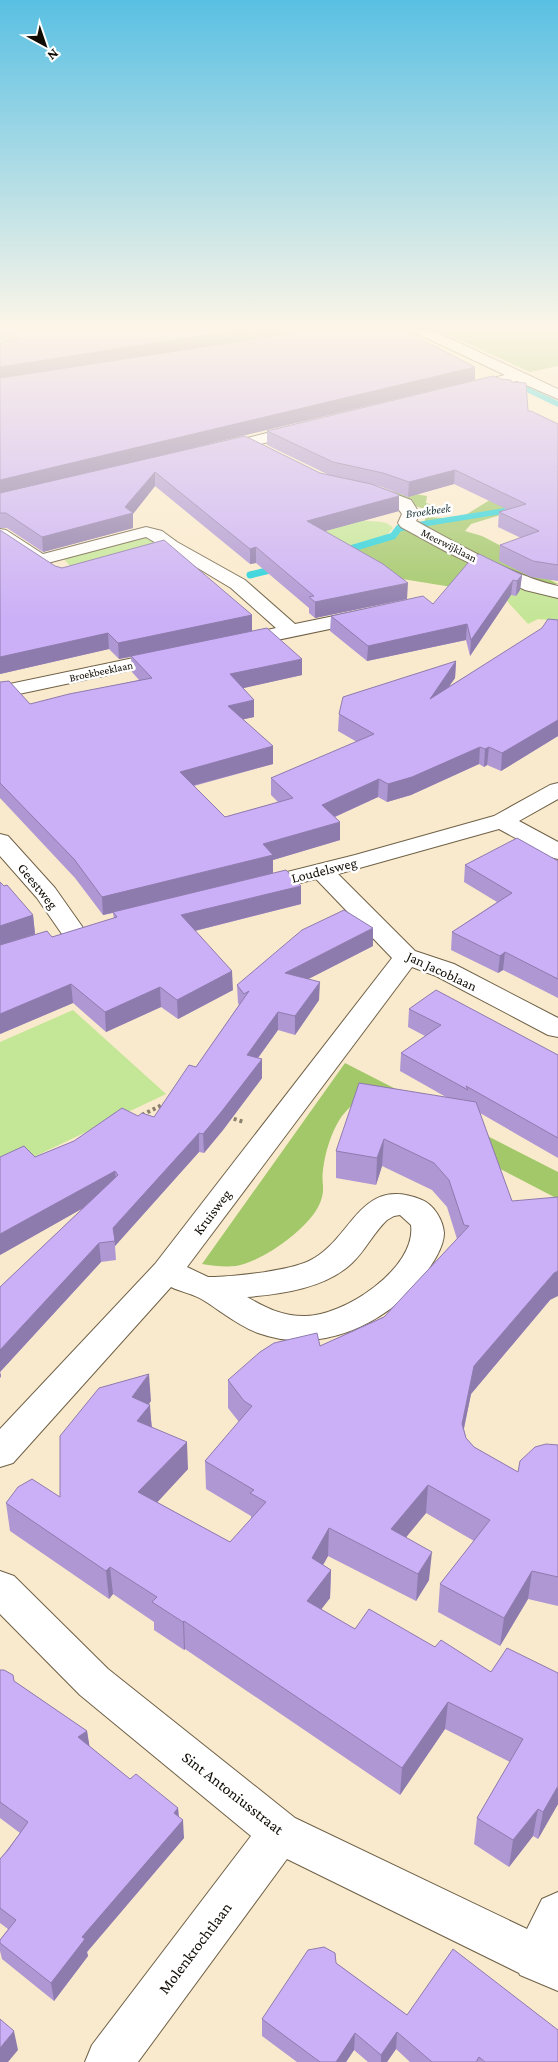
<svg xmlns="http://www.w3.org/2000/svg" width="558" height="2062" viewBox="0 0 558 2062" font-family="'Crimson Pro',serif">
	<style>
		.green { fill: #c4e697 }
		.forest { fill: #a2c86a }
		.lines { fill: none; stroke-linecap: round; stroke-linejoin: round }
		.stream-far1 { stroke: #23d1db; stroke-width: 5.5 }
		.stream { stroke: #23d1db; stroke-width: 7 }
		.minor-casing { stroke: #6f6147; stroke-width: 2 }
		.path-far1 { stroke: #8b806d; stroke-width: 2; stroke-dasharray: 1 1; stroke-linecap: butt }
		.path { stroke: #8b806d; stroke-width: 4; stroke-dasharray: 3 3; stroke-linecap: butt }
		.minor { fill: #fff; fill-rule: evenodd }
		.wall { fill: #af97d4; fill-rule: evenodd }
		.shaded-wall { fill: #8e7bad }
		.building { fill: #cbb0f7; stroke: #8e7bad }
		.labels { text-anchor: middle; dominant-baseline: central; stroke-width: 5; stroke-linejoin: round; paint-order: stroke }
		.far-street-label { font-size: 11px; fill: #100b03; stroke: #fff }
		.far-water-label { font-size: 12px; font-style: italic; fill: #1f383a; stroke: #fff }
		.street-label { font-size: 14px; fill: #100b03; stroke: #fff }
		.near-street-label { font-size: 16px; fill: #100b03; stroke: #fff }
	</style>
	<rect width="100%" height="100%" fill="#faeacd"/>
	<g class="green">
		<path d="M358 518C369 524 386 518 393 528L386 536 341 550 326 531Z"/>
		<polygon points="145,537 153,539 158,543 70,566 63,558"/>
		<polygon points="485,577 558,594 558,621 538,619 528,624"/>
		<polygon points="73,1010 166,1094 0,1173 0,1042"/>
	</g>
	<g class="forest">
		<polygon points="438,330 558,330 558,366 530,372"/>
		<path d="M397 491 427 496 426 503 445 508C420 514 409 501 386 493Z"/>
		<polygon points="493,498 520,509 471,524 465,531 482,536 548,570 539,574 558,584 537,585 422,528 426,517 459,519"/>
		<polygon points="410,528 495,571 458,588 396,578 341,550"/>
		<path d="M345 1063 558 1172V1199L360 1096C354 1104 345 1111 340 1119 331 1133 325 1153 323 1170 321 1184 326 1188 320 1203 310 1228 262 1262 236 1266 225 1267 213 1266 202 1264Z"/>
	</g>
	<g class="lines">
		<g class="stream-far1">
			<polyline points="516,384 558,404"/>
			<polyline points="410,526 510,510"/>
		</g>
		<g class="stream">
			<polyline points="343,551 393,536 399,528 416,525"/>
			<polyline points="250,575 278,568"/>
		</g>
		<g class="minor-casing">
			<g id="minor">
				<polygon points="414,330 432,330 558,389 558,399 517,381 471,392 466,391 464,388 466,385 505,375 416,333"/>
				<polygon points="302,424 307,426 310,429 307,432 218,455 212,453 210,450 212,447"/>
				<path d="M362 486 382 489 411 500 420 514 416 521C458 544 513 576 558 586V598L525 590 445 551 401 527 398 523 402 514C394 500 371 498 356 495L354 491 356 487Z"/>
				<polygon points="146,527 162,531 177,542 245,580 295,624 368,609 375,611 378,615 375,619 368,621 239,648 232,646 229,642 232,638 276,628 231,588 146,537 40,565 34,564 0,542 0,529 6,530 43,554"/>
				<polygon points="167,651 174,653 177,657 174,661 0,698 0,686"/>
				<path d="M558 783V799L519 821 558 842V859L550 857 499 829 338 874 415 951 454 964 558 1018V1037L548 1035 436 976 412 967 187 1267 208 1277H215C239 1276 287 1271 309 1261 353 1240 359 1174 422 1200 434 1205 443 1220 444 1233 444 1248 431 1266 423 1277 384 1326 319 1355 258 1333 237 1325 221 1311 203 1300 194 1294 181 1292 171 1287L13 1463 0 1467V1429L155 1264 392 958 316 879 256 894 247 892 244 887 247 882 355 855 494 816 550 785ZM400 1215 411 1225C417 1268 343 1317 304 1316 282 1316 266 1308 247 1297 282 1294 326 1288 352 1263 366 1250 373 1233 387 1220L394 1216Z"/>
				<polygon points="0,834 8,836 55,888 86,932 82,937 73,940 64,937 37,898 0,856"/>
				<polygon points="0,1571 14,1576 108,1669 295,1818 527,1929 542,1899 558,1892 558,1991 520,1975 519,1973 287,1859 138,2062 85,2062 92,2045 251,1836 80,1695 0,1614"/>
			</g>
		</g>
		<polyline class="path-far1" points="554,330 558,332"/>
		<g class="path">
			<polyline points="142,1115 164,1104"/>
			<polyline points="228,1117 244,1122"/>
		</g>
		<use href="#minor" class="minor"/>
	</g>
	<g class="wall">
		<path d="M0 330H410L411 334 475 380 501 379 511 382 528 411 558 424V581L531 577 499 561 500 545 521 538 498 527 499 512 506 509 454 484 408 497 382 487 374 485 399 511 325 531 407 599 315 618 309 613V608L256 563 250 564 155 486 133 514V528L43 552 7 528H0V343L4 342 0 340ZM464 383 267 431V445L331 476 208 444Z"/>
		<polygon points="0,530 55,566 252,615 252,631 302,675 243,688 254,700 254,717 243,719 273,764 194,786 225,817 278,802 271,795 271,778 357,742 338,731 339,714 456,661 455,678 448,687 558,620 558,736 501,771 487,765 484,767 479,764 411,795 387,802 378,797 335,817 340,840 273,860 273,873 301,904 195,931 233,990 178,1019 161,1007 106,1032 73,1003 0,1034 0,882 33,915 35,934 52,937 114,919 113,913 103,915 75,878 0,798 0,682 30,704 139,680 132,672 131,657 119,659 109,649 0,674"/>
		<polygon points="522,575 520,590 516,596 511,595 470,656 466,640 367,661 330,631 331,616 433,604"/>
		<polygon points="558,861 558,998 503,970 498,973 451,950 452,932 497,902 464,882 465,865"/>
		<polygon points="373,946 308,979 319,1000 295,1035 278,1030 258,1058 262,1078 223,1130 204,1153 199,1152 115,1246 116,1260 101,1262 0,1372 1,1376 0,1378 0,1287 83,1208 0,1255 35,1157 138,1116 154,1117 196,1067 239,1005 238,1003 237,985"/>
		<polygon points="409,1009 558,1055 558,1158 480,1113 512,1201 550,1300 471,1394 464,1429 466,1438 474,1447 518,1472 558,1445 558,1606 528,1599 500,1646 438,1612 440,1584 474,1541 426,1513 406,1537 429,1580 416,1601 328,1556 323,1565 331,1570 330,1598 321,1609 355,1629 435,1647 491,1672 558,1804 538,1839 533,1836 509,1867 474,1844 477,1818 510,1762 445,1729 400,1795 185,1649 184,1650 154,1630 154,1622 113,1594 109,1599 10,1531 6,1503 60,1497 151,1401 149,1404 152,1427 188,1469 157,1502 230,1542 251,1519 251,1516 206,1489 205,1461 239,1422 228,1408 228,1380 320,1346 384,1317 457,1239 447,1207 432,1190 382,1166 376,1185 336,1178 336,1151 446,1097 400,1071 401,1053 425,1036 408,1027"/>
		<polygon points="0,1670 14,1681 87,1731 89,1746 130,1779 178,1808 179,1817 184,1838 87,1952 88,1956 54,2001 2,1959 0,1951 0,1940 8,1929 0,1923 0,1859 20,1833 0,1818"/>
		<polygon points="336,1963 407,2015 558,2062 410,2062 396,2049 387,2062 368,2062 354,2050 346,2062 297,2062 262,2036 262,2019"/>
	</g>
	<g class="shaded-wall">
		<polygon points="239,330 320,330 0,380 0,367"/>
		<polygon points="411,330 410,343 405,331"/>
		<polygon points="475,367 475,380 0,494 0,480"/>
		<polygon points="455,470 454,484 408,497 409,482"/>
		<polygon points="155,472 155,486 133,514 133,528 43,552 42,537 125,507"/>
		<polygon points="399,496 399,511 307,536 307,521"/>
		<polygon points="256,547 256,563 250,564 250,549"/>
		<polygon points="522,575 520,590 516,596 517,581"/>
		<polygon points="513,580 511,595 470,656 471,640"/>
		<polygon points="408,583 407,599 315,618 315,602"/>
		<polygon points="252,615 252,631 119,659 118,643"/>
		<polygon points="467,624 466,640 367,661 368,646"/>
		<polygon points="108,633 109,649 0,674 0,657"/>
		<polygon points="302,659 302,675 231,691 230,674"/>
		<polygon points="456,661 455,678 429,716 430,699"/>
		<polygon points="254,700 254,717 228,723 228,706"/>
		<polygon points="558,720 558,736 501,771 502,753"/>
		<polygon points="273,746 273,764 180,789 180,772"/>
		<polygon points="480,747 479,764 411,795 387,802 388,784"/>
		<polygon points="489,747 487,765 484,767 485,749"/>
		<polygon points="379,779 378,797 321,823 322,805"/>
		<polygon points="340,822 340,840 273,860 273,873 103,915 102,897 263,844"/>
		<polygon points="301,886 301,904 182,934 181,915"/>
		<polygon points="33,915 35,934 0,945 0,926"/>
		<polygon points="373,928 373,946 285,991 285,973"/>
		<polygon points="505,952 503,970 498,973 500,956"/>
		<polygon points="232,971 233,990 178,1019 177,1000"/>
		<polygon points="320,982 319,1000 295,1035 295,1016"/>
		<polygon points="71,984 73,1003 0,1034 0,1014"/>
		<polygon points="160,987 161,1007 106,1032 105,1012"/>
		<polygon points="278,1012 278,1030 247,1073 247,1055"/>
		<polygon points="262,1059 262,1078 223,1130 204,1153 203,1134"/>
		<polygon points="199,1133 199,1152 115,1246 113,1228"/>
		<polygon points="384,1139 382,1166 376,1185 377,1158"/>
		<polygon points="115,1171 117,1189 0,1255 0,1234"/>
		<polygon points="99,1243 101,1262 0,1372 1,1376 0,1378 0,1350"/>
		<polygon points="558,1271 558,1296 550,1300 471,1394 459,1451 462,1424 474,1366 554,1273"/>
		<polygon points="149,1374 151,1401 134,1424 132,1397"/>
		<polygon points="150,1405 152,1433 137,1421"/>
		<polygon points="187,1442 188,1469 141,1520 138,1492"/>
		<polygon points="428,1485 426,1513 390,1557 391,1529"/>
		<polygon points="329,1528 328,1556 311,1586 312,1558"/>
		<polygon points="432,1552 429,1580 416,1601 418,1574"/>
		<polygon points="110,1567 113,1594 109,1599 106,1571"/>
		<polygon points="331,1570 330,1598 307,1628 307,1601"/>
		<polygon points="532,1571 528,1599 500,1646 504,1618"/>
		<polygon points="184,1621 185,1649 184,1650 183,1622"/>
		<polygon points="448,1702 445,1729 400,1795 402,1768"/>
		<polygon points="87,1731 90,1749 78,1737"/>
		<polygon points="558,1786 558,1804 538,1839 543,1812"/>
		<polygon points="178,1808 179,1824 183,1820 184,1838 87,1952 88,1956 54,2001 51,1983 82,1937"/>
		<polygon points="538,1809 533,1836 509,1867 513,1840"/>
		<polygon points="14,2031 18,2050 8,2062 0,2062 0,2048"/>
		<polygon points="397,2032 396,2049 387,2062 381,2062 381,2055"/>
		<polygon points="355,2033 354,2050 346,2062 336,2062"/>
	</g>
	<g class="building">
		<polygon points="4,330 239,330 0,367 0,343 19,339"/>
		<polygon points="314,330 410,330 405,331 475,367 0,480 0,378"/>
		<polygon points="493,376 501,379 511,380 511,382 526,383 528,411 531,411 558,424 558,565 533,561 500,545 539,531 499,512 526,504 455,470 409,482 383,473 333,462 267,431"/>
		<polygon points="245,436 320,473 371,484 398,494 399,496 307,521 383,564 408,583 315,602 309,597 314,596 256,547 250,549 155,472 125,507 133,513 42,537 6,513 0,513 0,493"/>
		<polygon points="0,530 55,566 62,568 164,540 252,615 118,643 108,633 0,657"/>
		<polygon points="479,554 522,575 517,581 513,580 471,640 467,624 368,646 331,616 423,596 433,604 473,557"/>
		<polygon points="548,619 558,620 558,720 502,753 489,747 485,749 480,747 412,777 388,784 379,779 322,805 340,822 263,844 273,855 102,897 74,859 0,783 0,682 9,681 30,704 69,694 152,678 131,656 267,628 302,659 230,674 254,700 228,706 273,746 180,772 225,817 293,798 271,778 374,734 339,714 343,697 456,661 430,699 542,628"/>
		<polygon points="517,838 558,861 558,979 505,952 500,956 452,932 512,893 465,865"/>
		<polygon points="286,870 301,886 181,915 232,971 177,1000 160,987 105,1012 71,984 0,1014 0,945 47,931 52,937 117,917 113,912"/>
		<polygon points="0,882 4,886 7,885 33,915 0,926"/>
		<polygon points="344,910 373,928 285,973 320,982 295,1016 278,1012 247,1055 262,1059 222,1111 203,1134 199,1133 113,1228 115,1241 99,1243 0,1350 0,1287 118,1175 115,1171 0,1234 0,1157 24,1146 35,1157 74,1141 122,1108 138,1116 142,1113 154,1117 189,1065 196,1067 249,991 244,994 237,985 302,930"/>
		<polygon points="436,990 558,1055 558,1138 466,1086 468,1090 401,1053 441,1025 409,1009"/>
		<polygon points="359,1083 476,1102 512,1201 558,1197 558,1271 554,1273 474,1366 462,1424 466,1438 474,1447 518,1472 520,1461 535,1447 546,1444 558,1445 558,1577 532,1571 504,1618 440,1584 490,1520 428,1485 391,1529 432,1552 418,1574 329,1528 312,1558 331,1570 307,1601 355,1629 369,1609 435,1647 441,1640 491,1672 507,1648 558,1673 558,1786 543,1812 538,1809 513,1840 477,1818 523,1739 448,1702 402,1768 184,1621 183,1622 152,1602 157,1597 110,1567 106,1571 6,1503 18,1487 32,1479 60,1497 60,1436 99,1388 149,1374 132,1397 150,1405 137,1421 187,1442 138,1492 230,1542 266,1502 250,1493 254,1490 205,1461 252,1406 244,1401 228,1380 260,1352 274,1343 317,1333 320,1346 384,1317 469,1226 464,1225 449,1180 434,1163 384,1139 377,1158 336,1151"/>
		<polygon points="0,1670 4,1670 13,1675 14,1681 87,1731 78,1737 130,1779 136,1774 178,1808 174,1813 183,1820 82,1937 85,1939 51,1983 0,1943 0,1940 16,1920 0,1908 0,1859 8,1850 28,1822 0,1802"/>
		<polygon points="324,1947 335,1953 336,1963 407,2015 453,1949 558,2030 558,2062 485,2062 479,2057 476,2062 432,2062 397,2032 381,2055 355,2033 336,2062 320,2062 262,2019 308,1950"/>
		<polygon points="0,2019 14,2031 0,2048"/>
	</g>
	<linearGradient id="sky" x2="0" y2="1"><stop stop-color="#59c0e3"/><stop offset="0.53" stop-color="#fdf6e8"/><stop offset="1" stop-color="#fdf6e8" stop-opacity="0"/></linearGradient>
	<rect width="558" height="619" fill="url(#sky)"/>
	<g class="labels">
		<g class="far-street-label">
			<text transform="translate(449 545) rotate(27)">Meerwijklaan</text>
			<text transform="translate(101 671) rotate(-12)">Broekbeeklaan</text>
		</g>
		<g class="far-water-label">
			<text transform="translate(428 511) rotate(-8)">Broekbeek</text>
		</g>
		<g class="street-label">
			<text transform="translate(324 870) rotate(-14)">Loudelsweg</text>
			<text transform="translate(38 886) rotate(51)">Geestweg</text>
			<text transform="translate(442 971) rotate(25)">Jan Jacoblaan</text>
			<text transform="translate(212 1212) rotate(-53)">Kruisweg</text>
		</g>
		<g class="near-street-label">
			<text transform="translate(233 1793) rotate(38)">Sint Antoniusstraat</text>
			<text transform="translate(195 1948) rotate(-53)">Molenkrochtlaan</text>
		</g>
	</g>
	<g transform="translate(45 45) rotate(140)" stroke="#ffffff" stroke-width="4" paint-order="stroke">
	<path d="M0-4L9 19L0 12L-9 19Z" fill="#100b03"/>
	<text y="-8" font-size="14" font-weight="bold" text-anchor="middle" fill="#100b03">N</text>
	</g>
</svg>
